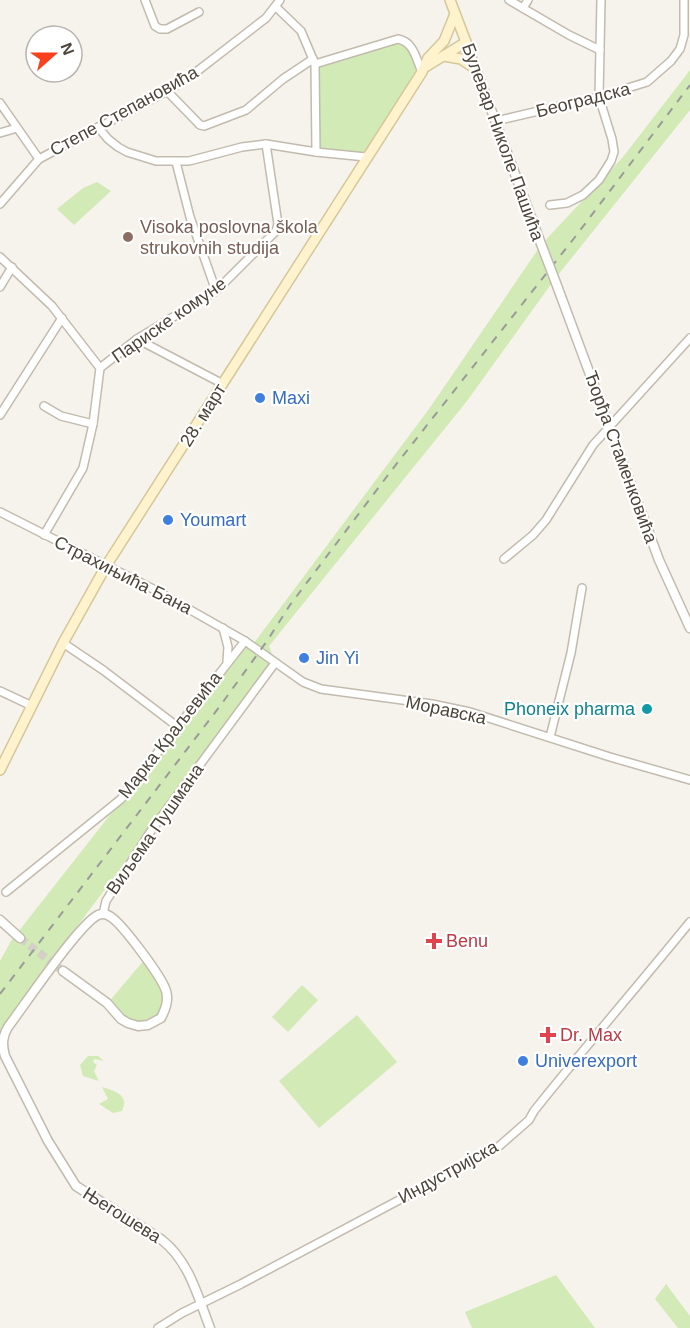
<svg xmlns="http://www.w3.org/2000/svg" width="690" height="1328" viewBox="0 0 690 1328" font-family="Helvetica,sans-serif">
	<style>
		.green { fill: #d2eab5 }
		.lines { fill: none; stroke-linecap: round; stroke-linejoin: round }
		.tertiary-tunnel { stroke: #d4d0c8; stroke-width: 8; stroke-dasharray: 8 4; stroke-linecap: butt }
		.minor-casing { stroke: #c2bbae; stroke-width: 10 }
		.tertiary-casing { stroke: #c2bbae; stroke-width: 11 }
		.secondary-casing { stroke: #d6c79b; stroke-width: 12 }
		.minor { stroke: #fff; stroke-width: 7 }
		.tertiary { stroke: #fff; stroke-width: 8 }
		.secondary { stroke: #fff3cd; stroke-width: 9 }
		.rail { stroke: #9a9a9a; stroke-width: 2; stroke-dasharray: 8 8; stroke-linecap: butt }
		.tertiary-bridge-casing { stroke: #c2bbae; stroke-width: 11; stroke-linecap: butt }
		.tertiary-bridge { stroke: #fff; stroke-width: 8 }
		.education-dot { fill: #8d6e63; stroke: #fff; stroke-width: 2 }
		.shop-dot { fill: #3f7fe0; stroke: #fff; stroke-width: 2 }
		.culture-dot { fill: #0f9aa8; stroke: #fff; stroke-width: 2 }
		.health-dot { fill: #e0444e; stroke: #fff; stroke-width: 2 }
		.labels { text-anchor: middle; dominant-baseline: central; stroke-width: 4.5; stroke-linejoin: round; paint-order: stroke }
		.street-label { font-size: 18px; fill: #4b4439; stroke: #fff }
		.education-label { font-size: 18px; fill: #785e54; stroke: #fff; text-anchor: start }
		.shop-label { font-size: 18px; fill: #366cbe; stroke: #fff; text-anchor: start }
		.culture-label { font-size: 18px; fill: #0d838f; stroke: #fff; text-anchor: end }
		.health-label { font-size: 18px; fill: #be3a42; stroke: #fff; text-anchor: start }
	</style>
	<rect width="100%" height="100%" fill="#f6f3ec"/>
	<g class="green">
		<polygon points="394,39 405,41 422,72 366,157 316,152 315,64"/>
		<path d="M690 70V110L554 280 467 401 269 646 275 663C184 786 90 907 0 1031V961L11 941 245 643 251 647 429 409 541 245 623 157Z"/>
		<polygon points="97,182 111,191 74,225 57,209 83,188"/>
		<polygon points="145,959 167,999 156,1022 128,1023 107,1004"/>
		<polygon points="302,985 318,1000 288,1032 272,1017"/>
		<polygon points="357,1015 397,1062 319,1128 279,1081"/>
		<polygon points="88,1056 98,1056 104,1061 94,1059 93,1062 97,1065 94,1071 99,1081 83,1076 80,1065"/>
		<path d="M102 1087C115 1091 130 1095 122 1111L113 1113 99 1104 108 1099Z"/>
		<polygon points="556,1275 595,1328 472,1328 465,1312"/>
		<polygon points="666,1284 690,1316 690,1328 678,1328 655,1299"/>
	</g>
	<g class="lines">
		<polyline class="tertiary-tunnel" points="20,938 63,971"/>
		<g class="minor-casing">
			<g id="minor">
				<polyline points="145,0 155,26 160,29 167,29 199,12"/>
				<polyline points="509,0 569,35 600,50"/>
				<polyline points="276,7 301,31 315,64 316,152"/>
				<polyline points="523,8 528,0"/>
				<path d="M315 64 398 39C414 42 416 59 422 72"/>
				<polyline points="167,91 200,125 204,126 246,110 283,79 313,59"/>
				<polyline points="0,103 39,159"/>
				<polyline points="496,121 599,97 647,82 671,61 680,49 684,35 684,0"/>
				<polyline points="98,127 108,139 118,147 127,152 156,161 189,161 242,147 266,144 316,152 366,157"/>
				<polyline points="0,133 17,128"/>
				<polyline points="176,162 190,217 216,291"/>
				<polyline points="0,204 39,159 167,91 191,76 266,18 280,0"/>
				<polyline points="550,205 567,203 583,195 599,180 611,161 614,152 612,139 599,97 601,0"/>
				<polyline points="0,257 52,306 100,368 93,424 83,468 44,535"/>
				<polyline points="0,287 12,267"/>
				<polyline points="137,339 223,384"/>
				<polyline points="100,368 137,339 216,291 276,231 278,224 266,144"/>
				<polyline points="44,406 61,416 93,424"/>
				<polyline points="0,415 62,318"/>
				<polyline points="0,512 157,591 245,641 303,682 321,689 432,704 470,712 610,757 690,780"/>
				<polyline points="504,559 533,535 546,520 593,445 690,338"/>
				<polyline points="223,628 228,647 227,661"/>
				<polyline points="63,643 103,670 178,727"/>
				<polyline points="0,691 32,706"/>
				<polyline points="550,737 571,653 582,588"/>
				<polyline points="6,892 121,799 245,641"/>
				<polyline points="103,914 106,901 151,831 275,663"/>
				<path d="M158 1328 182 1313 241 1284 497 1148 529 1120 534 1111C585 1047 638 986 690 922"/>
			</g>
		</g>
		<g class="tertiary-casing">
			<g id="tertiary">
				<polyline points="466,42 538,236"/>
				<polyline points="556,283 659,560 690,628"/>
				<polyline points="0,920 20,938"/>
				<path d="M63 971 107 1003 121 1019 128 1023 138 1026 148 1025 161 1018C165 1010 169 1001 166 991 162 977 123 925 111 917 107 914 103 913 98 915 79 924 24 1006 8 1027 2 1037 2 1045 5 1056L48 1141 76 1186 162 1240C189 1261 198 1297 210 1328"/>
			</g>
		</g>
		<g class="secondary-casing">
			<g id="secondary">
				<polyline points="450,0 466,42"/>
				<polyline points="444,56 461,59 476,69"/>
				<polyline points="427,66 466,42"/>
				<polyline points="0,770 63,643 106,566 422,72 428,58 444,41 455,14"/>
			</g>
		</g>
		<use href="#minor" class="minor"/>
		<use href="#tertiary" class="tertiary"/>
		<use href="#secondary" class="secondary"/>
		<polyline class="rail" points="0,994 220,706 267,641 290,605 391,471 575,237 690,85"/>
		<g class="tertiary-bridge-casing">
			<polyline id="tertiary-bridge" points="538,236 556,283"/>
		</g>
		<use href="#tertiary-bridge" class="tertiary-bridge"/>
	</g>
	<circle class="education-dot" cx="128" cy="237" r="6"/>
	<g class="shop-dot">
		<circle cx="260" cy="398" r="6"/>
		<circle cx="168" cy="520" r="6"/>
		<circle cx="304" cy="658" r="6"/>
		<circle cx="523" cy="1061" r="6"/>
	</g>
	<circle class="culture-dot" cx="647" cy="709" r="6"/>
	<g class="health-dot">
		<path d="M431 932h6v6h6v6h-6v6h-6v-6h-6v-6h6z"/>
		<path d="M545 1026h6v6h6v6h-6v6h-6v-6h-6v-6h6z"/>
	</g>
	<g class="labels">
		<g class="street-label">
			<text transform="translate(583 100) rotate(-14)">Београдска</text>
			<text transform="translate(124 111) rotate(-29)">Степе Степановића</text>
			<text transform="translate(503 142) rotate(70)">Булевар Николе Пашића</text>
			<text transform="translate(169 320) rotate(-35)">Париске комуне</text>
			<text transform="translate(203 415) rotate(-58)">28. март</text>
			<text transform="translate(621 457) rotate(70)">Ђорђа Стаменковића</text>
			<text transform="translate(123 575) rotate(27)">Страхињића Бана</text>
			<text transform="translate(446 710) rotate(12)">Моравска</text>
			<text transform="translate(170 735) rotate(-52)">Марка Краљевића</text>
			<text transform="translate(155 829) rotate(-55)">Виљема Пушмана</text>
			<text transform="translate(448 1172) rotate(-29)">Индустријска</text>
			<text transform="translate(122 1215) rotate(32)">Његошева</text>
		</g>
		<g class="education-label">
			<text x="140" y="227">Visoka poslovna škola<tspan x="140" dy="21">strukovnih studija</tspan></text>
		</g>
		<g class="shop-label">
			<text x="272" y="398">Maxi</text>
			<text x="180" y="520">Youmart</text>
			<text x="316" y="658">Jin Yi</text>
			<text x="535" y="1061">Univerexport</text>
		</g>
		<g class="culture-label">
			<text x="635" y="709">Phoneix pharma</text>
		</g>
		<g class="health-label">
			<text x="446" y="941">Benu</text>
			<text x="560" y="1035">Dr. Max</text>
		</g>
	</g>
	<g transform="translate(54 54) rotate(69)"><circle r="28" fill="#ffffff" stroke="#b7b4b0" stroke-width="1.5"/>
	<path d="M0-4.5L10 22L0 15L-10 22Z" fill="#fc3f1d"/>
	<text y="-9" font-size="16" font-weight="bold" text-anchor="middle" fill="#4b4439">N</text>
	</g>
</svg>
